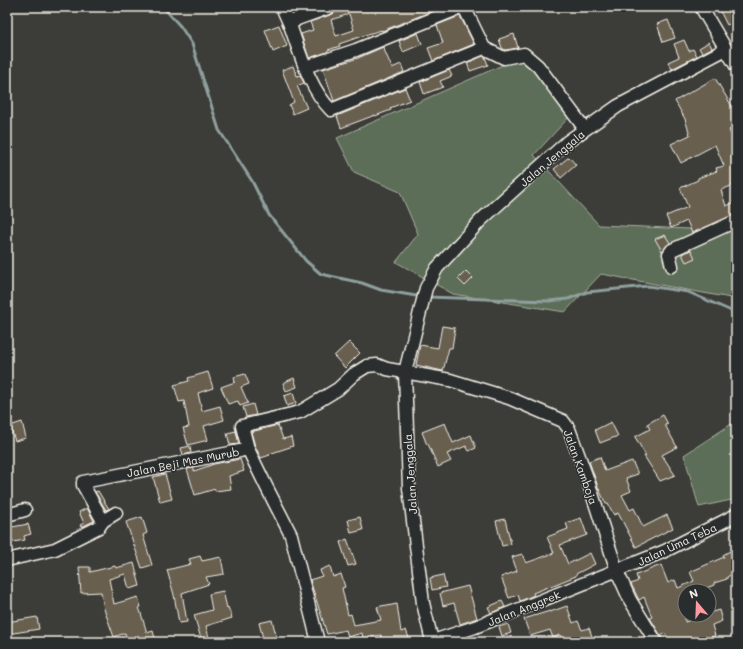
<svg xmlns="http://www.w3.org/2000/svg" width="743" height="649" viewBox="0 0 743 649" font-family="Mali,sans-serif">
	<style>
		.green { fill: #5c6e58; stroke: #a8b0a0 }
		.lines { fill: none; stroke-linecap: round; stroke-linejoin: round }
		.stream { stroke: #8fa09e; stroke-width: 3 }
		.building { fill: #675e4f; stroke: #f4f1e8; fill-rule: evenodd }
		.minor-casing { stroke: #f4f1e8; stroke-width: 15 }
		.minor { stroke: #2a2d2e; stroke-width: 12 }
		.labels { text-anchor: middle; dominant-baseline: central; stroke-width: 3; stroke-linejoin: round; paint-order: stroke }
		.street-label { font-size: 11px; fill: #f4f1e8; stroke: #2a2d2e }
	</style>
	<rect width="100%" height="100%" fill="#3c3c38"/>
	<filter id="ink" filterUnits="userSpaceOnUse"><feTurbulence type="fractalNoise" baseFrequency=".025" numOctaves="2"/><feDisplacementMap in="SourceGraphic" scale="8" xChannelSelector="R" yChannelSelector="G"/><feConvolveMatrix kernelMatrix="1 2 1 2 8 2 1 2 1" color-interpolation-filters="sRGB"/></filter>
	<g filter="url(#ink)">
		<g class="green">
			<polygon points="523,56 570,116 534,155 599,225 736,231 736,299 601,274 565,312 453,294 396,262 418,234 400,192 354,172 337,138"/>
			<polygon points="736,421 736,499 699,507 684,455"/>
		</g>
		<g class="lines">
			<g class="stream">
				<polyline points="163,7 181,27 192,44 219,130 252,181 269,215 306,261 321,274 362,283 381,290 422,297"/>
				<polyline points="427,297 549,301 568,299 587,292 648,286 688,292 736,313"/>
			</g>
		</g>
		<g class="building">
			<path d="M342 7H442L382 31V30L371 33 339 44 340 46 328 50 327 52 309 58 301 34 313 30 310 22 333 14 337 9ZM349 14 354 30 336 36 331 20Z"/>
			<polygon points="718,7 729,7 736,21 727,25"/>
			<polygon points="460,16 474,44 433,61 428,48 443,43 437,25"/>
			<polygon points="668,20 675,38 663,42 657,24"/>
			<polygon points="279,25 287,46 273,52 265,30"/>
			<polygon points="418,33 422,44 403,52 399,41"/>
			<polygon points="514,34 518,48 505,50 502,48 499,39"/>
			<polygon points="684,40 689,51 693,49 697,56 672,69 668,62 679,57 674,44"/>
			<polygon points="709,42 712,48 702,53 699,48"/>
			<polygon points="383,47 392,68 401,64 404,72 334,101 323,69 358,58"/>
			<polygon points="483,56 485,57 488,65 470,71 467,63"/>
			<polygon points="293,66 297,76 300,75 304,83 297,86 307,108 293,114 289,105 294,102 282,70"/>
			<polygon points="449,70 452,76 440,81 443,87 424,94 420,82"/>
			<polygon points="715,78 736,113 736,126 729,130 736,146 736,153 731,155 736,171 736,184 721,190 726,206 736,202 736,214 692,233 687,221 671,228 666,216 688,207 680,188 698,180 698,178 717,171 716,168 724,166 715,145 681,163 671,144 690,135 685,119 675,101"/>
			<polygon points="405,88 410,100 390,108 391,110 375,116 375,115 341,128 337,116"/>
			<polygon points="569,157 576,165 561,178 554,169"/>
			<polygon points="665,235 670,243 662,251 655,239"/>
			<polygon points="691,250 695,258 686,262 682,254"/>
			<polygon points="466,271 473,278 465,286 458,279"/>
			<polygon points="442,326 455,328 452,348 449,348 443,371 416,365 420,345 438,348"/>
			<polygon points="349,342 360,353 345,368 334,356"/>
			<polygon points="208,372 213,388 198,393 202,411 220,406 224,420 204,426 208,440 188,445 183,428 189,427 184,401 179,402 174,385 189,381 188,378"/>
			<polygon points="245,374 249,384 241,387 248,403 240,406 238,401 228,404 221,387 235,382 234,377"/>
			<polygon points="294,378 297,387 286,391 283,383"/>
			<polygon points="293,393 296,403 287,406 284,396"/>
			<polygon points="253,404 256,415 246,417 243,407"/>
			<polygon points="663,415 668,424 665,425 677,447 662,455 675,475 660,481 644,456 646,456 635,437 650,429 647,424"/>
			<polygon points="22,422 26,438 15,441 10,426"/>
			<polygon points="611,422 618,436 600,443 595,430"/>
			<polygon points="445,423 453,443 471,435 476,448 469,451 466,446 447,454 451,461 438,467 428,444 427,445 422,432"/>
			<polygon points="278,425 283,439 291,437 293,446 269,454 270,455 261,458 255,446 251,432"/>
			<polygon points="236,431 239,444 230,445 227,433"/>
			<polygon points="190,446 191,453 183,455 181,448"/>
			<polygon points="600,457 605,471 632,461 638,474 626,478 631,491 622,495 630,510 634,508 643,527 667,515 673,528 636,547 618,513 614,515 608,504 606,504 598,487 589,461"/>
			<polygon points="240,459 244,471 229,476 231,489 215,491 215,489 195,495 187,469 194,468 194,471 214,464"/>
			<polygon points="165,474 172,499 160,502 153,477"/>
			<polygon points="98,491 109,509 106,510 95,492"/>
			<polygon points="87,508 94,521 81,527 80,525 84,523 79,512"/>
			<polygon points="142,517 147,533 143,535 152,565 142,568 126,522"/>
			<polygon points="360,517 363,530 351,533 348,520"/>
			<polygon points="581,518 587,535 560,545 568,564 590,553 595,564 576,574 576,576 533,593 534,595 520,601 518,595 509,598 501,577 517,571 512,557 522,554 526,563 554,553 547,537 568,529 566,523"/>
			<polygon points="505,519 511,544 502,546 496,521"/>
			<polygon points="28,524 31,534 24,536 25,540 7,543 7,528"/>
			<polygon points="347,539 356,564 348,566 340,542"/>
			<polygon points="730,551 736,563 736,572 727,577 727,579 714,583 714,585 699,591 685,591 685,622 705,615 709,615 709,613 719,610 722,621 712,625 715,636 707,638 708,640 703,642 670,642 665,633 661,636 650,618 652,617 644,597 639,600 631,584 638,581 636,575 661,565 668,583 675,580 678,588 694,581 690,572 724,557 723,555"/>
			<polygon points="200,556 202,561 221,557 224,574 206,577 209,584 182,593 187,622 179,623 174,595 167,570 191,564 189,559"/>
			<polygon points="134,563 140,586 129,589 125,574 109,579 114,604 138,597 141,607 139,607 147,633 153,631 156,642 128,642 125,633 114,637 104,609 101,592 81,593 79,567 90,567 90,572 115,566 116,568"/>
			<polygon points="330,566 333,577 341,574 345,587 342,588 348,615 351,614 354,625 381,620 377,607 386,605 387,606 397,604 401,632 406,630 409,638 402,640 401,639 389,642 383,642 381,635 363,638 362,633 348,637 346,630 327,634 310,580 322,576 320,570"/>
			<polygon points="443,575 446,587 432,590 430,578"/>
			<polygon points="468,586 477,618 460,624 454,603 443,606 440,593"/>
			<polygon points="223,591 227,608 228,607 232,618 206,626 210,642 202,642 194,615 212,610 209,594"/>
			<polygon points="502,601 505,607 491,613 488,607"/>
			<polygon points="567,606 573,623 578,621 582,630 589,628 594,642 563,642 560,635 553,638 550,630 530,636 524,619 550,611 550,612"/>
			<polygon points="37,617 39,629 7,634 7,622"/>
			<polygon points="272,620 278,642 264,642 259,623"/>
			<polygon points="508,624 511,633 502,636 499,627"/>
		</g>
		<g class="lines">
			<g class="minor-casing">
				<g id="minor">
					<polyline points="282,7 290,25"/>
					<path d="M330 7 297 19 290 25C300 53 309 88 331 110L484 48"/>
					<polyline points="464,7 484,48 504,58 524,54 538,66 585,129"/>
					<polyline points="701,7 736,66"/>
					<polyline points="305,67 356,50 462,7"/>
					<polyline points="672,266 669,254 672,250 736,221"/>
					<polyline points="248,449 266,486 291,535 318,642"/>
					<polyline points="7,515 25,510"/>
					<polyline points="103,521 83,485 83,482 240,451 248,449 242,426 300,412 338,389 354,374 367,366 377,365 387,369 450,380 509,398 563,421 569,429 587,478 617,571 630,600 656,642"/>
					<polyline points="7,560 55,549 99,527 103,521 116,513"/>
					<polyline points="432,641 423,603 409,488 405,372 426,288 437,268 481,220 567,142 618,106 726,49"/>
					<polyline points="430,642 475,627 665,551 736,515"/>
				</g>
			</g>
			<use href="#minor" class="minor"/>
		</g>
	</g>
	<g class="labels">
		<g class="street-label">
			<text transform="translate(552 158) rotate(-40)">Jalan Jenggala</text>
			<text transform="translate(183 462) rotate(-11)">Jalan Beji Mas Murub</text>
			<text transform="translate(581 467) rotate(70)">Jalan Kamboja</text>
			<text transform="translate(410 474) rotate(-94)">Jalan Jenggala</text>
			<text transform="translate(677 544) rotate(-25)">Jalan Uma Teba</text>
			<text transform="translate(524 608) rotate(-22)">Jalan Anggrek</text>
		</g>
	</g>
	<rect width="743" height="649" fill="none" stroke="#2a2d2e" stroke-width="24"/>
	<rect x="12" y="12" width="719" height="625" fill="none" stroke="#f4f1e8" stroke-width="1.5" filter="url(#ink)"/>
	<g transform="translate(697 603) rotate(341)"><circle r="19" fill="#2a2d2e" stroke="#7b7b78"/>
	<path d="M0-3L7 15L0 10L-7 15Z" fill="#ff9aa2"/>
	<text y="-6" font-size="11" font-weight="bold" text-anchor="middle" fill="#f4f1e8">N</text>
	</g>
</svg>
